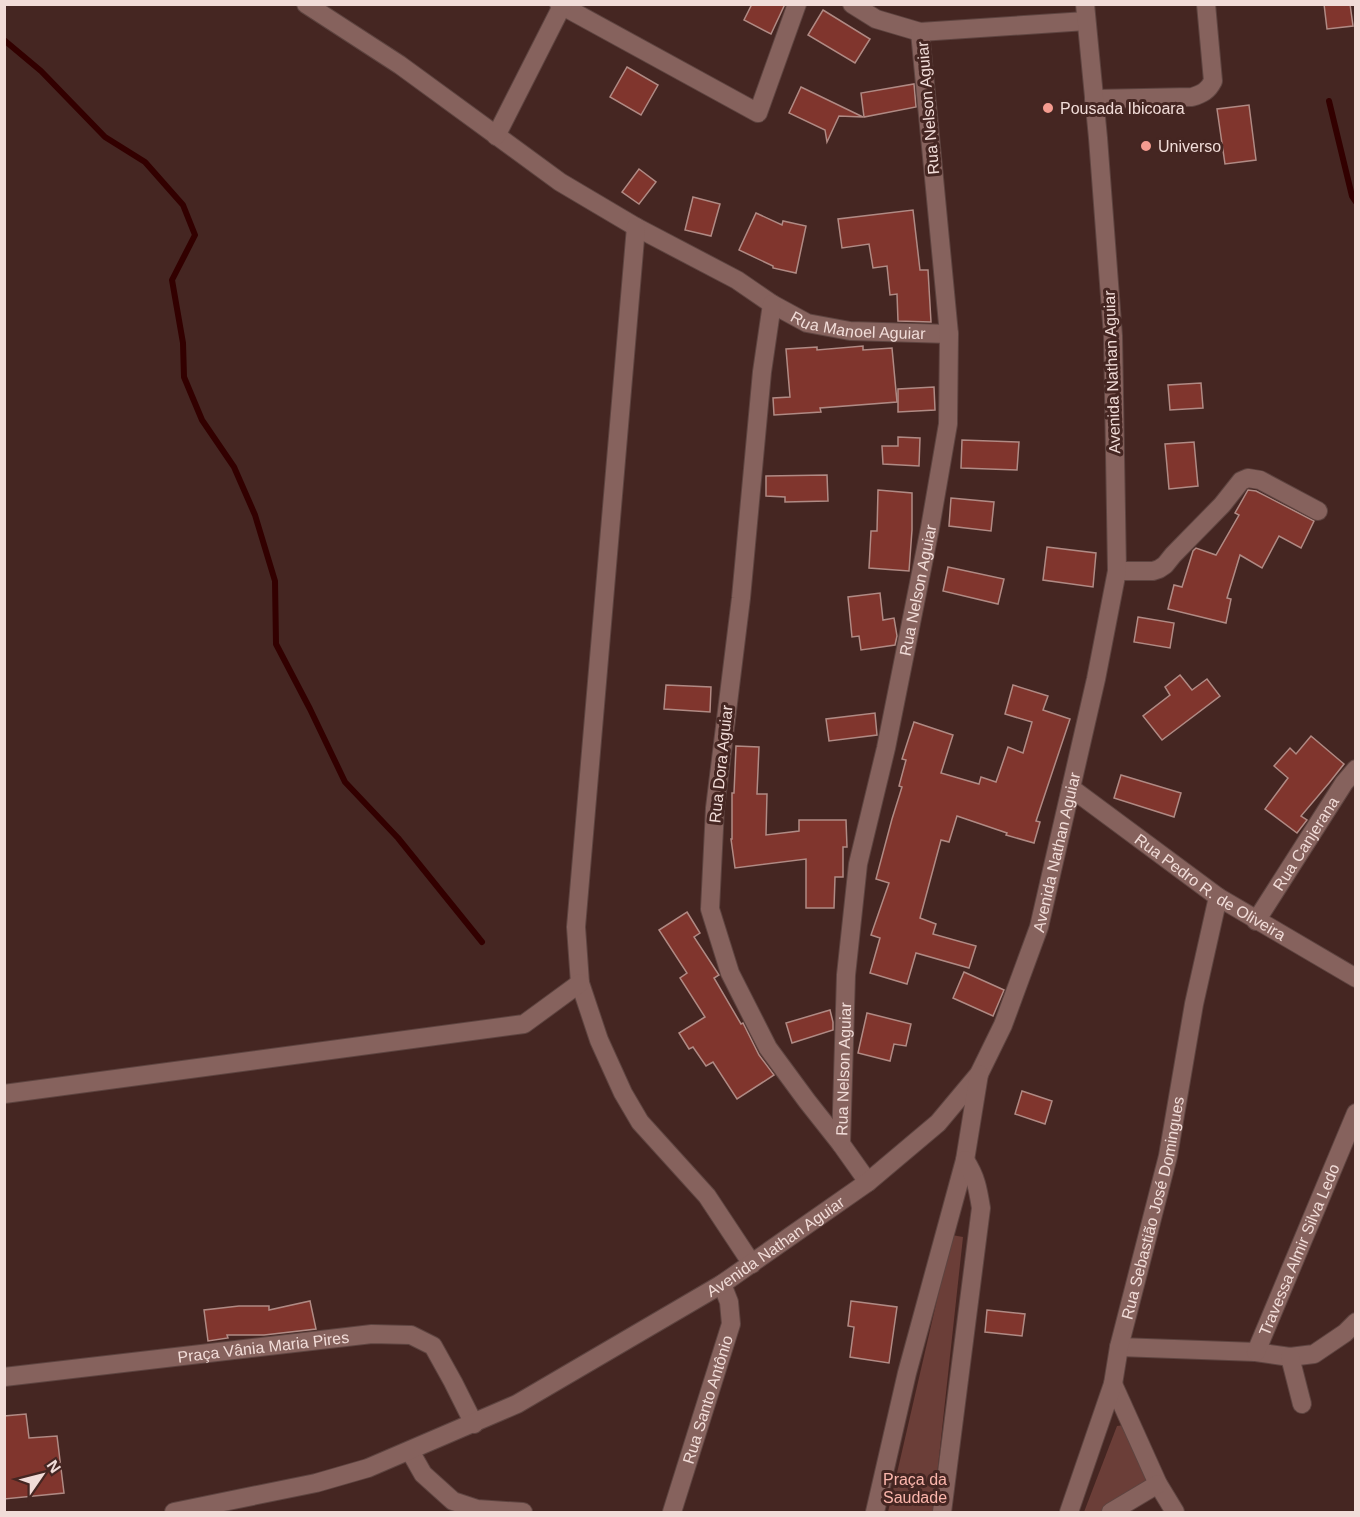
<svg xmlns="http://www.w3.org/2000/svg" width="1360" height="1517" viewBox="0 0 1360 1517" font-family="Helvetica,sans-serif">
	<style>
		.green { fill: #6b3e38 }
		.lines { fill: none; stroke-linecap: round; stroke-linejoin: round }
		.stream { stroke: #320000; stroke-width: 6 }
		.building { fill: #80352d; stroke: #b08a84; stroke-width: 1.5 }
		.street-casing { stroke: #5e4440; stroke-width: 20 }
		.secondary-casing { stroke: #5e4440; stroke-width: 20 }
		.street { stroke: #86625d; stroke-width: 18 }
		.secondary { stroke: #86625d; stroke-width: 18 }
		.poi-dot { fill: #f59c90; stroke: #452622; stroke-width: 2 }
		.labels { text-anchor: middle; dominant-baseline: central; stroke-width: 6; stroke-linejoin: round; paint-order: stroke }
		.street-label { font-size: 16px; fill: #f1dcd8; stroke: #452622 }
		.poi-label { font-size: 16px; fill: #f1dcd8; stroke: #452622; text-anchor: start }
		.park-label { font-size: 16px; fill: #fbb6ac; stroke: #452622 }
	</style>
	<rect width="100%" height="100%" fill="#452622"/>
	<g class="green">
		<polygon points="952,1235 963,1237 933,1512 888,1512"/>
		<polygon points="1125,1425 1158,1476 1101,1512 1084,1512 1117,1426"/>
	</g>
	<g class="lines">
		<g class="stream">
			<polyline points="4,40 41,71 105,137 145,162 183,205 195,235 172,280 183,343 184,377 202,420 234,467 255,515 275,581 276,644 310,709 345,782 398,838 482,942"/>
			<polyline points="1329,101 1352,196 1356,202"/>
		</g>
	</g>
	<g class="building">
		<polygon points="752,4 785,4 771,34 744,20"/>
		<polygon points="1324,4 1350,4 1353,26 1327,29"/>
		<polygon points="823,10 870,39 855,63 808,35"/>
		<polygon points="627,67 658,85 641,115 610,97"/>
		<polygon points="914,84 916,107 864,117 861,93"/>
		<polygon points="801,87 863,117 839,116 827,142 825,130 789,113"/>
		<polygon points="1249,105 1256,160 1225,164 1217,109"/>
		<polygon points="639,169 656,182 639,204 622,192"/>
		<polygon points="693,197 720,204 711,236 685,230"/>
		<polygon points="913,210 920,270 928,270 931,322 898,321 897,294 890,295 887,266 873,268 869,244 842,248 838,219"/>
		<polygon points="756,213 782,225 783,221 806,226 796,273 773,268 773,266 739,250"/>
		<polygon points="863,346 863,350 892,348 897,402 820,408 821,412 774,415 773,398 790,397 786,349 817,347 817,350"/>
		<polygon points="1201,383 1203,408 1170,410 1168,385"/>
		<polygon points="934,387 935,410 898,412 898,389"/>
		<polygon points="898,437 920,438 919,466 883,464 882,446 898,446"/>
		<polygon points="962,440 1019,442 1017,470 961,468"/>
		<polygon points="1194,442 1198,486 1169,489 1165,444"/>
		<polygon points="827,475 828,501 785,502 785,497 766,496 766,476"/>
		<polygon points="878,490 912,493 912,530 909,571 869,568 871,531 877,531"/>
		<polygon points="1248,490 1256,491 1314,521 1301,548 1279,536 1262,568 1240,555 1227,598 1231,599 1226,623 1168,609 1174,585 1182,587 1193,551 1196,548 1216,555 1239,515 1235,513"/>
		<polygon points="951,498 994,502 991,531 949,526"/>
		<polygon points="1047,547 1096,553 1093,587 1043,580"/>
		<polygon points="948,567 1004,579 998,604 943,591"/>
		<polygon points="880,593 883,620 894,618 897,636 895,645 861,650 859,636 852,637 848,597"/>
		<polygon points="1138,617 1174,623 1170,648 1134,642"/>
		<polygon points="1180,675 1192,690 1207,679 1220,696 1162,740 1143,716 1170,695 1165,687"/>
		<polygon points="666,685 711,687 710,712 664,709"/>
		<polygon points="1013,685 1048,696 1043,710 1070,719 1036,821 1040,822 1034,843 1006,835 1007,833 957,816 949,842 941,840 920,918 936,924 933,934 976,946 969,968 916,953 907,984 870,973 880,938 871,935 889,883 876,879 892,819 902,787 899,786 906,760 902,759 914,722 953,735 941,773 979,784 981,777 996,782 1008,747 1023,753 1032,722 1005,714"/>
		<polygon points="875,713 877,735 829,741 826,719"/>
		<polygon points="1311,736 1344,764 1329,783 1301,816 1307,820 1297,833 1265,809 1288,778 1274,766 1290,748 1296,754"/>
		<polygon points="736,746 759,747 757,794 767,794 766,835 799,831 799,820 846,820 847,847 843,847 843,877 835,877 834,908 806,908 806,859 735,868 731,839 732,839 732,793 734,793"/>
		<polygon points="1121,775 1181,793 1174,817 1114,798"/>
		<polygon points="687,912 700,933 694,937 719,975 714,978 741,1024 743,1023 759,1055 774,1075 737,1099 713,1062 706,1066 693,1047 689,1049 679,1033 705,1017 680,978 687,973 659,930"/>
		<polygon points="964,972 1004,990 993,1016 953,998"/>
		<polygon points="830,1010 833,1022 833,1030 792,1043 786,1023"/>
		<polygon points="867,1013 911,1024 906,1046 894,1044 890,1061 858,1053"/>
		<polygon points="1022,1091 1052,1101 1045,1124 1015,1114"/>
		<polygon points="310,1301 316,1329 264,1335 227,1335 228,1338 208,1341 204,1310 239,1306 269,1306 269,1310"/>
		<polygon points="851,1301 897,1307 889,1363 850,1357 854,1327 848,1326"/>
		<polygon points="987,1310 1025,1314 1022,1336 985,1332"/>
		<polygon points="26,1414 29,1438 57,1436 64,1493 4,1499 4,1416"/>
	</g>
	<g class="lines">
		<g class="street-casing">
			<g id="street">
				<path id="s1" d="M306 4 400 65 560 182 636 227 737 280 772 304 807 323 850 331 949 334"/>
				<polyline points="559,4 758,113 797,4"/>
				<polyline points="852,4 876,19 920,32 1086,21"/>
				<path d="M1094 99 1192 97C1202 94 1208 91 1213 81L1206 4"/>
				<polyline points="496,136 563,4"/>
				<polyline points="636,227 576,927 580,983 599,1040 623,1093 640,1122 707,1196 752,1264"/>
				<polyline points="772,304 762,372 741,598 715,808 710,909 730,973 768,1048 807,1101 841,1144 868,1182"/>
				<polyline points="1117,571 1153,571 1159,569 1165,565 1173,555 1222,505 1241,481 1248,478 1260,480 1318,511"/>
				<path id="s2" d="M1071 788 1218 897 1356 978"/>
				<path id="s3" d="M1256 921 1344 783 1356 769"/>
				<polyline points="4,1094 524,1024 580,983"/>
				<path id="s4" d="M841 1144 846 975 858 864 886 748 930 528 948 424 949 334 920 32"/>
				<polyline points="1119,1347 1256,1352 1290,1357 1314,1354 1345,1333 1356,1322"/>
				<path id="s5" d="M1256 1352 1356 1113"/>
				<polyline points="1290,1357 1302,1404"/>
				<path id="s6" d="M4 1377 372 1334 411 1335 433 1346 453 1382 474 1424"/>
				<polyline points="1113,1384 1158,1484 1175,1512"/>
				<polyline points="410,1451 423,1474 453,1501 477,1509 523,1512"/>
				<path id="s7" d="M672 1512 731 1324 729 1302 722 1284"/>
				<path id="s8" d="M1069 1512 1113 1384 1119 1347 1168 1156 1194 1004 1218 897"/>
				<polyline points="1111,1512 1158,1484"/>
			</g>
		</g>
		<g class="secondary-casing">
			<g id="secondary">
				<path id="s9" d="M174 1512 316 1483 368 1468 517 1404 722 1284 868 1182 938 1123 979 1074 1003 1025 1039 927 1096 679 1117 571 1113 336 1098 138 1085 4"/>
				<polyline points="875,1512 907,1373 965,1160 979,1074"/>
				<path d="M942 1512 981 1208C978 1189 976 1177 965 1160"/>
			</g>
		</g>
		<use href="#street" class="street"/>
		<use href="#secondary" class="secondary"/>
	</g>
	<g class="poi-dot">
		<circle cx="1048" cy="108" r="6"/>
		<circle cx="1146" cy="146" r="6"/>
	</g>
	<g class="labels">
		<g class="street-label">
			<text transform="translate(928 108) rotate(-95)">Rua Nelson Aguiar</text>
			<text stroke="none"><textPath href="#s1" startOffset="646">Rua Manoel Aguiar</textPath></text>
			<text transform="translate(1112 372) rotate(-92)">Avenida Nathan Aguiar</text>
			<text stroke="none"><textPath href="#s4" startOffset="561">Rua Nelson Aguiar</textPath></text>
			<text transform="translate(721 764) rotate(-84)">Rua Dora Aguiar</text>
			<text stroke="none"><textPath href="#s3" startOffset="92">Rua Canjerana</textPath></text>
			<text stroke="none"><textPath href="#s9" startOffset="1168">Avenida Nathan Aguiar</textPath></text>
			<text stroke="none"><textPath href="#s2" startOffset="171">Rua Pedro R. de Oliveira</textPath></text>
			<text stroke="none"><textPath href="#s4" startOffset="75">Rua Nelson Aguiar</textPath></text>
			<text stroke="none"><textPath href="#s8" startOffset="316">Rua Sebastião José Domingues</textPath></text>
			<text stroke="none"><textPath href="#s9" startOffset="664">Avenida Nathan Aguiar</textPath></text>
			<text stroke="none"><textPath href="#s5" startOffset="111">Travessa Almir Silva Ledo</textPath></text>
			<text stroke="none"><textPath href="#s6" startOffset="261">Praça Vânia Maria Pires</textPath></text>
			<text stroke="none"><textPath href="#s7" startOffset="118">Rua Santo Antônio</textPath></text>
		</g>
		<g class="poi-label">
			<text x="1060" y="108">Pousada Ibicoara</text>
			<text x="1158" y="146">Universo</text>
		</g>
		<g class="park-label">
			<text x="915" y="1479">Praça da<tspan x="915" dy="18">Saudade</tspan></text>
		</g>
	</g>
	<rect width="1360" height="1517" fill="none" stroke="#f1dcd8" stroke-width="12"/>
	<g transform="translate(42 1475) rotate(55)" stroke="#452622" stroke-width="4.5" paint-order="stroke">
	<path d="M0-4.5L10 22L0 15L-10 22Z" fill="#f1dcd8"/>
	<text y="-9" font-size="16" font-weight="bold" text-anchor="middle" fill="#f1dcd8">N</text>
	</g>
</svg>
